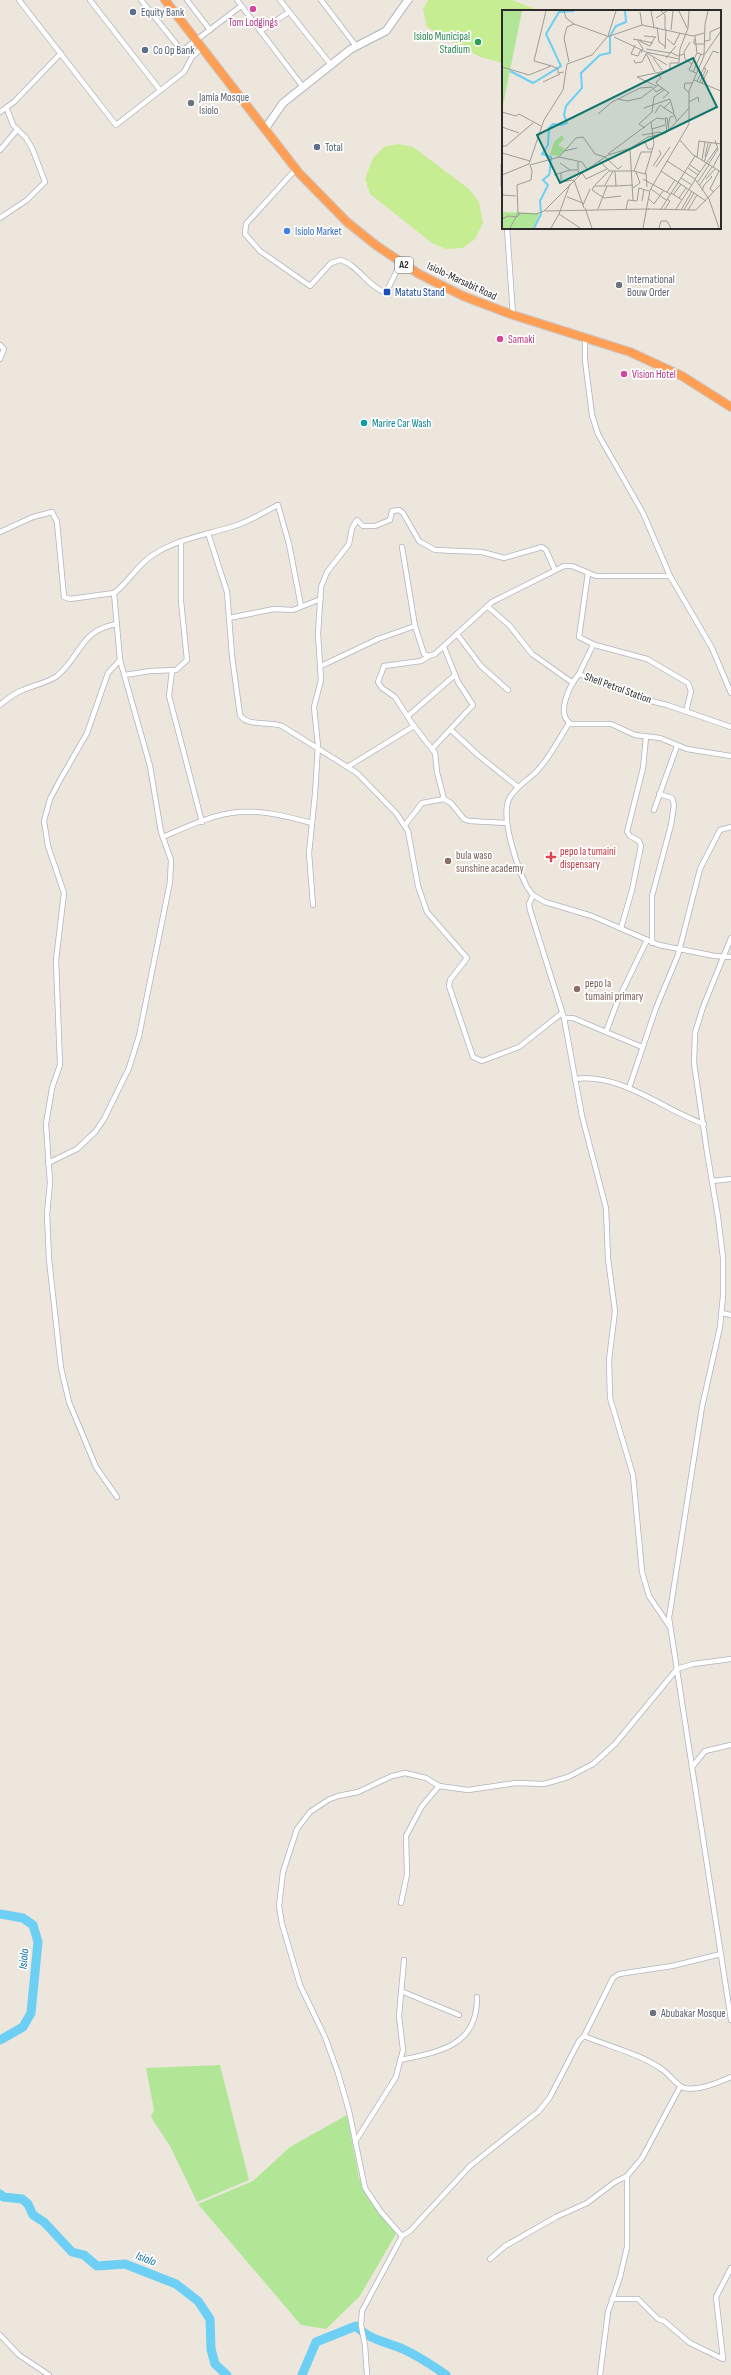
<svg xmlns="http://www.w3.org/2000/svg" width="731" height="2375" viewBox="0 0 731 2375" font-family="'Sofia Sans Condensed',sans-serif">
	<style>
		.green { fill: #b2e697 }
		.pitch { fill: #c7ed93 }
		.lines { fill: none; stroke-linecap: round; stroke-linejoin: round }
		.river { stroke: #6ccff3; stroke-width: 9 }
		.street-casing { stroke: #b1b3bf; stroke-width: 6 }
		.secondary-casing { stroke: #b1b3bf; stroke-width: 9 }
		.highway-casing { stroke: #c8c8c8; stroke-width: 10 }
		.street { stroke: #fff; stroke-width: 4.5 }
		.secondary { stroke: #fff; stroke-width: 7 }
		.highway { stroke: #ff9f56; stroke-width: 8 }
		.hotel-dot { fill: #d1479c; stroke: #fff; stroke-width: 1.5 }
		.service-dot { fill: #5c6f8a; stroke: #fff; stroke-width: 1.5 }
		.leisure-dot { fill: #2e9e5b; stroke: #fff; stroke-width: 1.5 }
		.worship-dot { fill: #6b7280; stroke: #fff; stroke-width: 1.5 }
		.shop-dot { fill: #3f7fe0; stroke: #fff; stroke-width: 1.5 }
		.transit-dot { fill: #1a4fb4; stroke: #fff; stroke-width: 1.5 }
		.culture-dot { fill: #0f9aa8; stroke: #fff; stroke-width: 1.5 }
		.health-dot { fill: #e0444e; stroke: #fff; stroke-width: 1.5 }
		.education-dot { fill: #8d6e63; stroke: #fff; stroke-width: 1.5 }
		.labels { text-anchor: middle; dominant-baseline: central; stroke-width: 3.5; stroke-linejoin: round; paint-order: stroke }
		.shield { fill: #fff; stroke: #6b6b6b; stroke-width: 1 }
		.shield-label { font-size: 10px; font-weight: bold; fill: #2b2b2b }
		.service-label { font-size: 11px; fill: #4e5e75; stroke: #fff; text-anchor: start }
		.hotel-label { font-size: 11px; fill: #b23c85; stroke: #fff; text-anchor: start }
		.leisure-label { font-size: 11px; fill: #27864d; stroke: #fff; text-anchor: end }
		.worship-label { font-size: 11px; fill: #5b616d; stroke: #fff; text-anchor: start }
		.shop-label { font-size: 11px; fill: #366cbe; stroke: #fff; text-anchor: start }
		.street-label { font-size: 11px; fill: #2b2b2b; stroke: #fff }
		.transit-label { font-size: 11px; fill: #164399; stroke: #fff; text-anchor: start }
		.culture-label { font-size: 11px; fill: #0d838f; stroke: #fff; text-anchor: start }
		.health-label { font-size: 11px; fill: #be3a42; stroke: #fff; text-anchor: start }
		.education-label { font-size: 11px; fill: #785e54; stroke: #fff; text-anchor: start }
		.water-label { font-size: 12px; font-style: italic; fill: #096da2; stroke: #fff }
		.inset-river { fill: none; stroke: #6ccff3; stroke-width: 2 }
		.inset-road { fill: none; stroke: #9f9b96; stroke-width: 1 }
		.view { fill: #0f766e; fill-opacity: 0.15; stroke: #0f766e; stroke-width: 2 }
		.inset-edge { fill: none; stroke: #2b2b2b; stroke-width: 2 }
	</style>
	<rect width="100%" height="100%" fill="#ede6dd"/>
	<g class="green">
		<polygon points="220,2065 249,2180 197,2202 170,2146 151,2117 154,2110 146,2068"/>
		<polygon points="347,2115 359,2178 396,2234 360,2296 326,2329 301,2325 198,2204 253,2181 290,2147"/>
	</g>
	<g class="pitch">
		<polygon points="428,0 512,0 540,11 503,11 503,63 480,57 427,27 423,9"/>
		<polygon points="397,144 413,147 469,189 479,202 483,223 475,239 463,248 446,249 432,243 370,194 365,179 373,158 384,147"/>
	</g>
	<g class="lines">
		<g class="river">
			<polyline points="0,1914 23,1918 33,1925 38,1942 31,2013 23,2027 0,2040"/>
			<polyline points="0,2194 3,2197 22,2199 28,2204 33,2215 44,2222 72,2252 84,2255 97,2266 125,2264 176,2284 198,2301 210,2319 211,2349 215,2364 227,2375"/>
			<path d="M302 2375 316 2342 356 2326C368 2339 386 2342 403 2349 418 2356 432 2365 446 2375"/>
		</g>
		<g class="street-casing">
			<g id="street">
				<polyline points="19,0 116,125 184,72 192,57 202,48"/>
				<polyline points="90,0 160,90"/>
				<polyline points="141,0 182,51 241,6"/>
				<polyline points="187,0 210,30"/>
				<polyline points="237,0 303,87"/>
				<polyline points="280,0 331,65"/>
				<polyline points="321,0 356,46"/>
				<polyline points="260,31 289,12"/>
				<polyline points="0,112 14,102 61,53"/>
				<polyline points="0,150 17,130"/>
				<polyline points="503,166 503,184"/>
				<path d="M296 169 246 224 245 234 260 251 310 286 331 263 341 260C359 266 367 286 386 293L401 262"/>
				<polyline points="0,218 27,200 45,182 32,148 26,138 13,125 7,109"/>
				<polyline points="507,228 513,315"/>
				<polyline points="585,337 585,360 592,415 598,434 643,513 670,576 712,648 731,693"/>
				<polyline points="0,345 4,349 0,359"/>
				<polyline points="0,532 33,517 52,512 57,522 64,597 70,599 114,593"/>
				<path d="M208 533 227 592 232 656 240 715C247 727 270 721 282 726L357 773 396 813 408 831 418 886 427 912 467 958 450 980 449 986 473 1057 482 1061 519 1047 562 1013"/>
				<polyline points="402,547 415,626 424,654 429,656 435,654 492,602 564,566 572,566 596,576 670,576"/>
				<polyline points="588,573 579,637 595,645 647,659 688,683 691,691 686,712"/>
				<polyline points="487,606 509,625 532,654 573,683"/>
				<polyline points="229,618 274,609 293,610 321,599"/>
				<polyline points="457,634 481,666 508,690"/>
				<polyline points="429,656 421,661 384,666 378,682 382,688 395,697 411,722 435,753 437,772 444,799"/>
				<polyline points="321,666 378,639 415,626"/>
				<polyline points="172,671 169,696 202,822"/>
				<polyline points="579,674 593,645"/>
				<polyline points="125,675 150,671 176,670 187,660 181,601 181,541"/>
				<path d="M0 705C7 699 14 693 23 690 34 685 47 683 57 676 82 655 80 630 117 624"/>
				<polyline points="408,716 455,675"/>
				<path d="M569 723C559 739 550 757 537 771 527 781 516 786 509 799 500 818 518 869 527 887L533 895 545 902 592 916 659 945 715 956 731 957"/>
				<path d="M731 727 667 705 643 699 579 674C570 685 555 714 571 724H611L635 735 660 738 687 749 731 756"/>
				<polyline points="451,730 478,755 518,787"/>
				<polyline points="432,749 473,705 458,682 444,647"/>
				<polyline points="349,766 414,726"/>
				<polyline points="654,810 677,746"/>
				<polyline points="405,825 422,803 444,799 451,803 464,819 469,821 507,823"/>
				<path d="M163 837C186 827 213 814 239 812 263 810 289 817 312 823"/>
				<polyline points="533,895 529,904 530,910 564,1018 582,1116 606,1208 608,1259 615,1311 609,1360 610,1398 633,1475 642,1572 649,1596 670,1627"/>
				<polyline points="313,905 309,853 315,794 318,746 314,707 321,680 318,634 321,587 327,572 349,544 352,528 357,520 363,526 375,526 390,520 392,511 399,510 403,513 419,541 435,550 482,552 504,558 542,547 546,550 555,570"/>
				<polyline points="621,928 632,890 641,846 639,841 630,836 627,832 643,768 646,737"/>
				<polyline points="731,938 703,1007 695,1033 694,1063 707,1152 718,1217 723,1258 723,1296 720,1327 702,1407 669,1618 731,2020"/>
				<polyline points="652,943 652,896 671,825 674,805 672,798 659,794"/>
				<polyline points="564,1018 573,1018 606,1032"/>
				<polyline points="642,1047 606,1032 618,1000 647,940"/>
				<path d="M575 1079C619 1072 664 1110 704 1124"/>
				<polyline points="629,1088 656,1008 678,955 700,869 720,830 731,827"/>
				<path d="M48 1163 77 1149 95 1132 104 1119 129 1068 139 1036 170 882 171 860 161 832 150 766 120 660 114 593C130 581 138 563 156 553 179 539 205 535 231 527 247 523 262 513 278 505L289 544 301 606"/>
				<polyline points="712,1181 731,1179"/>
				<polyline points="722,1313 731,1315"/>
				<polyline points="117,1497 96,1467 69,1402 61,1368 49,1259 47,1214 50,1183 46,1124 52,1088 60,1065 56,960 64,893 48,846 44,821 50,799 59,782 87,733 108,673 120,660"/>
				<polyline points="692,1767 705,1751 731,1745"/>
				<polyline points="401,1903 407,1874 406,1836 422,1806 439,1786"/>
				<polyline points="401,1991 459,2015"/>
				<path d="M584 2036C610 2047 641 2054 663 2070 669 2074 677 2086 684 2088 699 2091 717 2083 731 2077"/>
				<path d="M400 2060C439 2052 478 2046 477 1997"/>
				<polyline points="355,2142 396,2077 403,2050 399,2016 404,1960"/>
				<polyline points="402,2236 381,2212 365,2188 349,2111 338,2073 325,2037 300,1985 282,1924 279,1906 283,1872 297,1829 310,1812 328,1800 338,1796 358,1792 392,1776 405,1773 426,1778 439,1786 468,1790 516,1783 544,1784 568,1777 593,1764 615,1744 677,1669 693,1664 731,1659"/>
				<polyline points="490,2259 505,2246 556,2217 587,2203 615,2182 627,2176 642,2158 680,2087"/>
				<polyline points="612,2299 638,2299 658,2319 664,2321 690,2343 723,2359 716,2297 731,2268"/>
				<polyline points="0,2335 19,2355 49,2375"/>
				<polyline points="367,2375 365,2345 361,2325 362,2311 402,2236 410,2231 470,2166 539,2111 550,2097 579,2041 584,2036 613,1978 619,1974 672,1966 721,1954"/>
				<polyline points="600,2375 608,2312 620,2277 627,2247 627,2176"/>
			</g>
		</g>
		<g class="secondary-casing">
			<polyline id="secondary" points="265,129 283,103 351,49 386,31 408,0"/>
		</g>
		<g class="highway-casing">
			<polyline id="highway" points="165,0 299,173 347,222 377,246 419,274 463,296 513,315 630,352 682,376 731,407"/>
		</g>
		<use href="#street" class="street"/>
		<use href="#secondary" class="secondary"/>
		<use href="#highway" class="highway"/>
	</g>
	<g class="hotel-dot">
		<circle cx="253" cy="9" r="4"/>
		<circle cx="500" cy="339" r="4"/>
		<circle cx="624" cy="374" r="4"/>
	</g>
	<g class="service-dot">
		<circle cx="133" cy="12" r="4"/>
		<circle cx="145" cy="50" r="4"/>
		<circle cx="317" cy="147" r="4"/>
	</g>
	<circle class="leisure-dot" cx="478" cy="42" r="4"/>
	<g class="worship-dot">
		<circle cx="191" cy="103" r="4"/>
		<circle cx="619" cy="285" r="4"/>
		<circle cx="653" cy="2013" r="4"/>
	</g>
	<circle class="shop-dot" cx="287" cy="231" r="4"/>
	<rect class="transit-dot" x="383" y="288" width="8" height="8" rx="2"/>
	<circle class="culture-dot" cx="364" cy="423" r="4"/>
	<path class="health-dot" d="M549 851h4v4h4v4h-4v4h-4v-4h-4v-4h4z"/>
	<g class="education-dot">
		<circle cx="448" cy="861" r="4"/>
		<circle cx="577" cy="989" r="4"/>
	</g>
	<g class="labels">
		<rect class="shield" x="395" y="257" width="18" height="16" rx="3"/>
		<g class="shield-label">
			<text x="404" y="265">A2</text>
		</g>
		<g class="service-label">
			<text x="141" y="12">Equity Bank</text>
			<text x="153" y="50">Co Op Bank</text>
			<text x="325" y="147">Total</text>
		</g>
		<g class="hotel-label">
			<text x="253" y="22" text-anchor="middle">Tom Lodgings</text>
			<text x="508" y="339">Samaki</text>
			<text x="632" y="374">Vision Hotel</text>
		</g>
		<g class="leisure-label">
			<text x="470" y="36">Isiolo Municipal<tspan x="470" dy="13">Stadium</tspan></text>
		</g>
		<g class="worship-label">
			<text x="199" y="97">Jamia Mosque<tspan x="199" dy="13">Isiolo</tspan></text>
			<text x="627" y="279">International<tspan x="627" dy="13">Bouw Order</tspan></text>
			<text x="661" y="2013">Abubakar Mosque</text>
		</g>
		<g class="shop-label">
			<text x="295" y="231">Isiolo Market</text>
		</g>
		<g class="street-label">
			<text transform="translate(462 281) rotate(25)">Isiolo-Marsabit Road</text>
			<text transform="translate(618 688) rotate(20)">Shell Petrol Station</text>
		</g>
		<g class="transit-label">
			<text x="395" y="292">Matatu Stand</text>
		</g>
		<g class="culture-label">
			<text x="372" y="423">Marire Car Wash</text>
		</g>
		<g class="health-label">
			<text x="560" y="851">pepo la tumaini<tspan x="560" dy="13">dispensary</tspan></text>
		</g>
		<g class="education-label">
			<text x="456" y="855">bula waso<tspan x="456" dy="13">sunshine academy</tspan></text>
			<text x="585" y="983">pepo la<tspan x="585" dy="13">tumaini primary</tspan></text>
		</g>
		<g class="water-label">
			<text transform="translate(24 1959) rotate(-85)">Isiolo</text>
			<text transform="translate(146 2259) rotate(21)">Isiolo</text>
		</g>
	</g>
	<g transform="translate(502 10)">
		<rect width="219" height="219" fill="#ede6dd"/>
		<path d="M0 1H20L0 100ZM60 125 62 129 56 135 63 139 57 146 48 145 52 132ZM0 202 37 203V205L31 218H0Z" fill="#b2e697"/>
		<path class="inset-river" d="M8 61 31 73 59 56 44 24 57 2 72 1M32 218 39 204 38 191 46 175 41 170 47 165 48 160 49 147 40 144 46 135 47 118 51 114 59 115 65 113 62 105 64 96 80 78 79 63 98 45 108 43V26L114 16 124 12 123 1"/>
		<path class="inset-road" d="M44 1 32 51 50 56 56 59V63L62 62M62 1 64 8 72 14 105 26M149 1 152 17M159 1 163 5V19M177 1 185 18M138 2 140 15M154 8 165 1M155 17 157 32 164 37M169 20 171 1M106 26 114 1M142 26 154 27M193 26 195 43M112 27 144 42 177 49M131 29 151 33M135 29 141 39 139 43M138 29 139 32 148 36 153 27M165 29 172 35 178 23M192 29V34H202M203 31 208 30V22L219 17M188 32 182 42 183 49 190 54M133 35 129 44 136 46 139 39M144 39 168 43M163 39 164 19M168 42 176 46 182 44M144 43 153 62M145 43 165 55M203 44 219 21M151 48 160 60M164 48 174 36M132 50 133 53 140 52 144 44M67 52 62 28 65 17 72 14M0 57 27 65 49 56M202 58 211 41 217 43M155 62 159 68 154 72 156 75M191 62 199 44M194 63 187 60 195 43 202 45M192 70 219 81M195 71 202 58M41 72 58 64M198 72 204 59 201 58M200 73 206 60M154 76 135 67 168 60V53H177L178 39 186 18 187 1M151 78 154 82 161 78M187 83 182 78 183 73H190M116 89 125 91 139 88 156 75 167 83 161 88M168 92 162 98 172 104 175 111M187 92 196 87 197 92M142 98 168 89 172 103M0 102 14 106 17 104 39 116M153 103 158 95 162 98M96 104 110 92 138 78 151 77M0 117 17 123M166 117 168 107 172 106M143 118 137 114 150 102 152 87 163 79M150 119 163 115M165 122 163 108H165L167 120M140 125 158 122 161 125M178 130 190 144 219 162M143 132 146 139H151M0 136H4L31 113M128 138 131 191M62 141 75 138M0 143 28 151M106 144 149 112M57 147 74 128 81 127 93 144 103 147 116 159 120 156M203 147 206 133M195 148 197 131 219 134M200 150 203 132M97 151 108 161H132L143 164 152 134 149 112 155 108 162 109M165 151 193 169 207 189 217 218M76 152V161L78 164M202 152 209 133M58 153 68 160H75M28 155 57 147 80 152 85 159M188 155 198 162M206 155 216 139 213 130M151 156 159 144 157 140M154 157 168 137M211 157 219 142M186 158 196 165M132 161 139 142H150M159 161 204 191M59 163V172L72 170M80 163 84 169 105 159M144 163 145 177M0 165 27 154 42 110 61 80 65 54 90 45 105 27 140 15 191 26 202 23M52 165 68 160M179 168 190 175M141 169 168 184M193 169 215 138M204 169 213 159M72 170 82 198M195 173 207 155M68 174 57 204 78 218M93 175 107 161M103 175 111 161M105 176H92L90 180 102 188 119 186M114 176 131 175M197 176 210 157M131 178 138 173 134 162M149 179 164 190M200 181 202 175 210 167 209 166M165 182 173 170M212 182 208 179 217 161M169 183 180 190M172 184 179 174M0 185 14 186M65 187 81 193M146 188 152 194 161 181M177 188 184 178M140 191 142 179M81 195 88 179M83 198 90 218M96 199 105 176H114L113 161M124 199 126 190 135 191 137 178 147 181M146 199 194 200 219 174M159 199 193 146M163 199 168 191 165 189M174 199 193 170M179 200 190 181M182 200 192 183M186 200 195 185M43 201 147 199M16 203 34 204 42 201 80 163 106 145 129 138 146 127 164 123 187 98M0 209 6 206 15 207 19 203M8 218 16 203 15 175 29 170 30 161 28 155M49 218 57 204M141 218 148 180 187 114V81L202 46 203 14 206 1M157 218 159 211H165L169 218"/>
		<path class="view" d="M191 48 215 97 58 173 35 125Z"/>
		<rect width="219" height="219" class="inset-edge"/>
	</g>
</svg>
